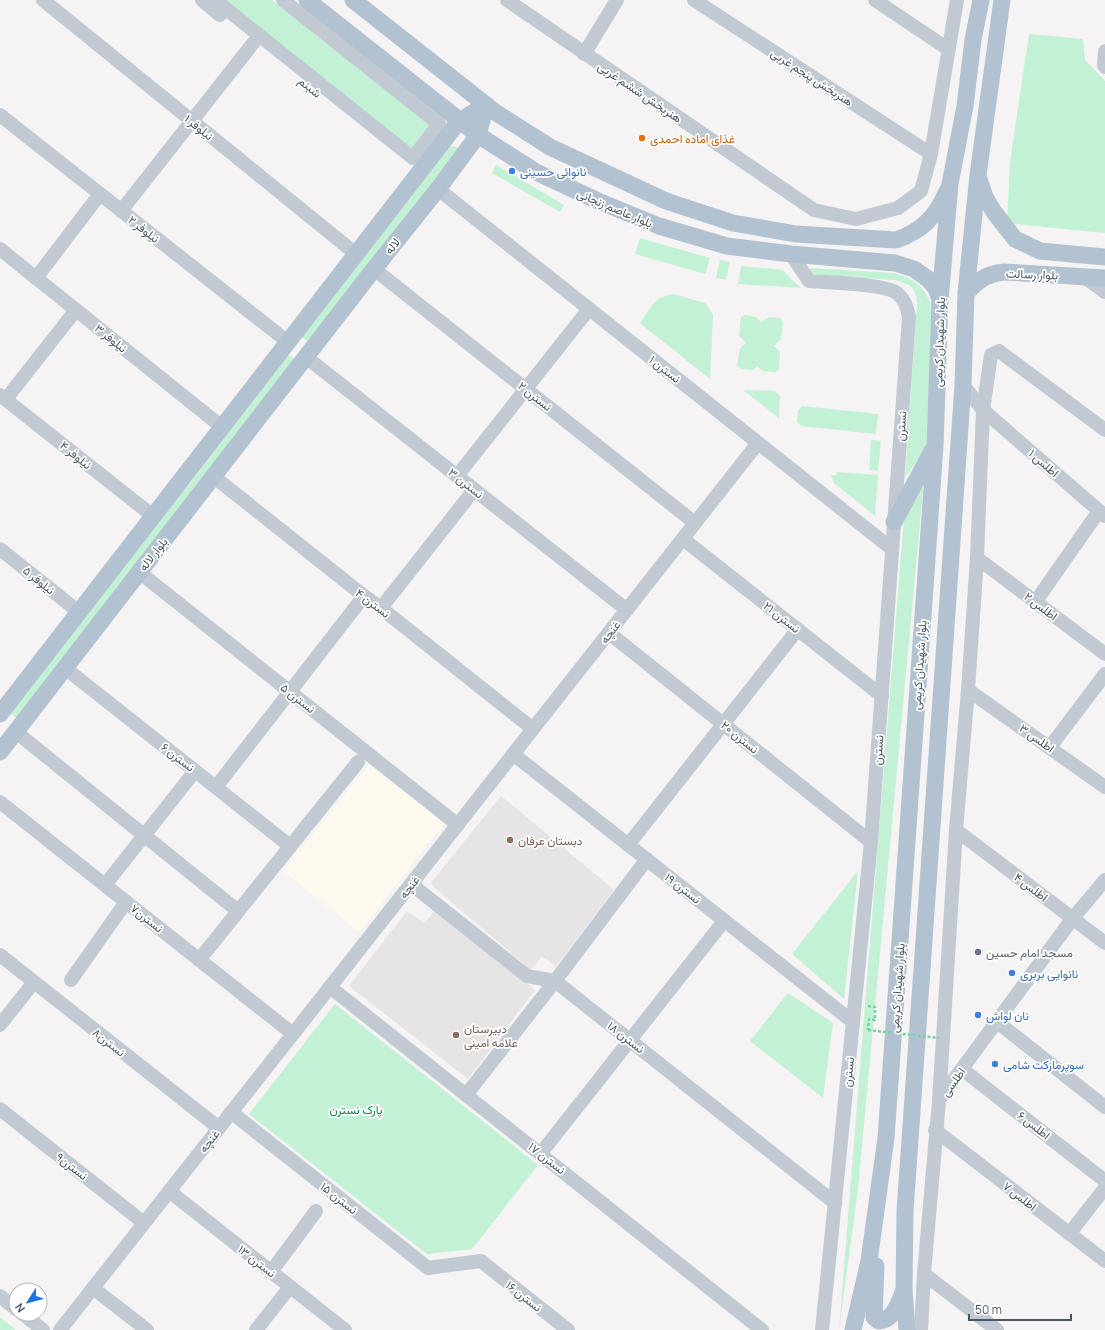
<svg xmlns="http://www.w3.org/2000/svg" width="1105" height="1330" viewBox="0 0 1105 1330" font-family="Manrope,Vazirmatn,sans-serif">
	<style>
		.commercial { fill: #fdf9ef }
		.education { fill: #e6e4e5 }
		.green { fill: #c3f1d5 }
		.lines { fill: none; stroke-linecap: round; stroke-linejoin: round }
		.path { stroke: #7ad0a6; stroke-width: 2.5; stroke-dasharray: 3 2; stroke-linecap: butt }
		.minor { stroke: #c1cad2; stroke-width: 14 }
		.major { stroke: #b3c2d1; stroke-width: 17 }
		.path-bridge { stroke: #7ad0a6; stroke-width: 2.5; stroke-dasharray: 3 2; stroke-linecap: butt }
		.food-dot { fill: #e8710a; stroke: #fff; stroke-width: 1.5 }
		.shop-dot { fill: #3f7fe0; stroke: #fff; stroke-width: 1.5 }
		.education-dot { fill: #8d6e63; stroke: #fff; stroke-width: 1.5 }
		.worship-dot { fill: #6b7280; stroke: #fff; stroke-width: 1.5 }
		.labels { text-anchor: middle; dominant-baseline: central; stroke-width: 3.5; stroke-linejoin: round; paint-order: stroke }
		.street-label { font-size: 12px; fill: #4a5661; stroke: #fff }
		.food-label { font-size: 12px; fill: #c56008; stroke: #fff; text-anchor: start }
		.shop-label { font-size: 12px; fill: #366cbe; stroke: #fff; text-anchor: start }
		.education-label { font-size: 12px; fill: #785e54; stroke: #fff; text-anchor: start }
		.worship-label { font-size: 12px; fill: #5b616d; stroke: #fff; text-anchor: start }
		.park-label { font-size: 12px; fill: #17864f; stroke: #fff }
	</style>
	<rect width="100%" height="100%" fill="#f5f3f3"/>
	<polygon class="commercial" points="369,764 445,823 359,932 283,871"/>
	<g class="education">
		<polygon points="501,796 614,890 556,967 542,956 531,970 430,884"/>
		<polygon points="407,911 424,923 435,911 535,990 468,1079 349,986"/>
	</g>
	<g class="green">
		<polygon points="221,0 272,0 431,126 411,151"/>
		<polygon points="1029,34 1083,39 1085,60 1105,81 1105,233 1007,223 1010,162"/>
		<polygon points="450,146 458,147 457,153 310,343 301,337"/>
		<polygon points="496,165 564,205 560,212 492,173"/>
		<polygon points="640,238 710,258 705,274 635,254"/>
		<polygon points="720,260 730,262 726,280 716,278"/>
		<polygon points="741,266 783,270 791,279 801,288 738,284"/>
		<path d="M810 268 894 273C921 281 931 294 934 321L926 447 905 478 917 305C917 287 910 283 893 280L811 274Z"/>
		<path d="M673 294 705 303 713 315 710 379 640 323C651 308 652 298 673 294Z"/>
		<polygon points="745,315 756,317 761,322 769,317 780,318 783,322 781,339 774,346 780,352 779,369 776,372 763,371 757,366 753,370 741,369 737,365 740,348 746,343 739,335 741,317"/>
		<polygon points="288,355 295,359 19,719 8,713 123,564 191,482"/>
		<polygon points="743,390 775,391 780,396 779,418"/>
		<polygon points="802,406 878,414 876,434 801,426 797,422 798,410"/>
		<polygon points="871,440 881,441 878,471 869,470"/>
		<polygon points="837,472 878,475 875,516 834,483 831,475 836,475"/>
		<polygon points="924,480 858,1189 839,1330 904,518"/>
		<polygon points="858,871 844,999 792,954"/>
		<polygon points="788,993 833,1023 823,1098 750,1041"/>
		<polygon points="335,1004 538,1165 472,1249 427,1254 249,1114"/>
		<polygon points="0,1317 16,1330 0,1330"/>
	</g>
	<g class="lines">
		<polyline class="path" points="868,1006 875,1007 875,1020 869,1019 868,1030"/>
		<g class="minor">
			<polyline points="43,0 356,254"/>
			<polyline points="202,0 220,15"/>
			<polyline points="215,0 413,158 439,124 283,0"/>
			<polyline points="507,0 814,210 856,219 898,208 921,191 931,154 957,0"/>
			<polyline points="694,0 931,154"/>
			<polyline points="875,0 948,49"/>
			<polyline points="1105,51 1104,65 1105,67"/>
			<polyline points="584,54 617,0"/>
			<polyline points="0,115 288,342"/>
			<polyline points="438,189 892,549"/>
			<polyline points="121,211 254,42"/>
			<polyline points="0,249 222,427"/>
			<path d="M791 254 809 281C825 282 886 284 897 293 905 300 907 307 909 317L871 842 822 1330"/>
			<polyline points="374,269 695,523"/>
			<polyline points="1083,276 1105,292"/>
			<polyline points="36,278 100,194"/>
			<polyline points="306,357 627,610"/>
			<polyline points="963,385 983,410 1105,516"/>
			<polyline points="0,395 153,516"/>
			<polyline points="6,399 76,310"/>
			<polyline points="213,476 364,596 381,608 533,729"/>
			<polyline points="457,476 589,309"/>
			<polyline points="683,539 882,696"/>
			<polyline points="0,549 79,612"/>
			<polyline points="977,558 1105,654"/>
			<polyline points="139,572 458,825"/>
			<polyline points="1036,601 1099,511"/>
			<polyline points="381,608 474,490"/>
			<polyline points="609,633 871,842"/>
			<polyline points="65,668 290,846"/>
			<polyline points="968,690 1105,787"/>
			<polyline points="16,732 238,911"/>
			<polyline points="1050,747 1105,674"/>
			<polyline points="513,754 853,1022"/>
			<polyline points="216,787 364,596"/>
			<polyline points="0,802 293,1034"/>
			<polyline points="956,830 1105,943"/>
			<polyline points="628,845 798,629"/>
			<polyline points="411,884 527,976 555,981 835,1203"/>
			<polyline points="105,885 195,771"/>
			<polyline points="0,955 219,1128"/>
			<polyline points="199,960 358,762"/>
			<polyline points="71,980 126,902"/>
			<polyline points="330,987 762,1330"/>
			<polyline points="996,1021 1105,1107"/>
			<polyline points="0,1025 34,982"/>
			<polyline points="962,1069 1105,1181"/>
			<polyline points="466,1095 555,981 647,859"/>
			<polyline points="939,1100 1073,918 1105,880"/>
			<polyline points="0,1109 144,1223"/>
			<polyline points="231,1112 428,1268 481,1261 568,1330"/>
			<polyline points="935,1130 1105,1261"/>
			<polyline points="541,1153 724,921"/>
			<polyline points="169,1191 345,1330"/>
			<polyline points="1069,1234 1105,1188"/>
			<polyline points="271,1272 316,1211"/>
			<polyline points="924,1274 997,1330"/>
			<polyline points="93,1288 147,1330"/>
			<polyline points="0,1296 16,1309"/>
			<polyline points="23,1314 43,1330"/>
			<polyline points="60,1330 758,443"/>
			<polyline points="256,1330 290,1287"/>
			<polyline points="921,1330 924,1274 939,1101 956,830 968,690 977,558 983,410 991,355 999,351 1105,430"/>
		</g>
		<g class="major">
			<polyline points="307,0 478,135 536,172 598,201 659,226 727,246 791,254 895,263 914,269 928,279 936,288 940,300"/>
			<path d="M353 0 495 112 550 147 666 201 733 223 796 234 896 240C922 231 936 217 947 191"/>
			<polyline points="979,179 985,197 994,212 1015,239 1040,251 1105,257"/>
			<path d="M966 293C978 281 985 274 1004 272L1105 278"/>
			<polyline points="894,522 932,451"/>
			<polyline points="0,714 459,121 486,105"/>
			<polyline points="0,752 374,269 438,189 478,135 486,105"/>
			<path d="M876 1266 874 1317 879 1321C894 1320 899 1302 904 1290"/>
			<polyline points="853,1330 869,1261 886,1138 935,446 940,300 950,184 965,106 973,40 981,0"/>
			<polyline points="907,1330 904,1290 905,1211 963,385 966,293 978,175 1002,0"/>
		</g>
		<polyline class="path-bridge" points="868,1030 939,1038"/>
	</g>
	<circle class="food-dot" cx="642" cy="138" r="4"/>
	<g class="shop-dot">
		<circle cx="512" cy="171" r="4"/>
		<circle cx="1012" cy="973" r="4"/>
		<circle cx="978" cy="1015" r="4"/>
		<circle cx="995" cy="1064" r="4"/>
	</g>
	<g class="education-dot">
		<circle cx="510" cy="840" r="4"/>
		<circle cx="456" cy="1035" r="4"/>
	</g>
	<circle class="worship-dot" cx="978" cy="952" r="4"/>
	<g class="labels">
		<g class="street-label">
			<text transform="translate(812 77) rotate(33)">هنربخش پنجم غربی</text>
			<text transform="translate(310 87) rotate(39)">شبنم</text>
			<text transform="translate(640 92) rotate(34)">هنربخش ششم غربی</text>
			<text transform="translate(199 127) rotate(39)">نیلوفر ۱</text>
			<text transform="translate(615 208) rotate(23)">بلوار عاصم زنجانی</text>
			<text transform="translate(144 229) rotate(38)">نیلوفر ۲</text>
			<text transform="translate(392 246) rotate(-51)">لاله</text>
			<text transform="translate(1032 274) rotate(2)">بلوار رسالت</text>
			<text transform="translate(111 338) rotate(39)">نیلوفر ۳</text>
			<text transform="translate(939 342) rotate(-88)">بلوار شهیدان کریمی</text>
			<text transform="translate(665 369) rotate(38)">نسترن ۱</text>
			<text transform="translate(535 396) rotate(38)">نسترن ۲</text>
			<text transform="translate(901 426) rotate(-86)">نسترن</text>
			<text transform="translate(76 455) rotate(39)">نیلوفر ۴</text>
			<text transform="translate(1044 463) rotate(41)">اطلس ۱</text>
			<text transform="translate(466 483) rotate(38)">نسترن ۳</text>
			<text transform="translate(153 554) rotate(-52)">بلوار لاله</text>
			<text transform="translate(39 580) rotate(39)">نیلوفر ۵</text>
			<text transform="translate(373 603) rotate(37)">نسترن ۴</text>
			<text transform="translate(1041 606) rotate(37)">اطلس ۲</text>
			<text transform="translate(782 617) rotate(38)">نسترن ۲۱</text>
			<text transform="translate(610 632) rotate(-52)">غنچه</text>
			<text transform="translate(919 665) rotate(-86)">بلوار شهیدان کریمی</text>
			<text transform="translate(298 698) rotate(38)">نسترن ۵</text>
			<text transform="translate(740 737) rotate(39)">نسترن ۲۰</text>
			<text transform="translate(1037 738) rotate(35)">اطلس ۳</text>
			<text transform="translate(878 750) rotate(-86)">نسترن</text>
			<text transform="translate(178 757) rotate(38)">نسترن ۶</text>
			<text transform="translate(409 887) rotate(-52)">غنچه</text>
			<text transform="translate(1031 887) rotate(37)">اطلس ۴</text>
			<text transform="translate(683 888) rotate(38)">نسترن ۱۹</text>
			<text transform="translate(147 918) rotate(38)">نسترن۷</text>
			<text transform="translate(897 988) rotate(-86)">بلوار شهیدان کریمی</text>
			<text transform="translate(626 1037) rotate(38)">نسترن ۱۸</text>
			<text transform="translate(109 1042) rotate(38)">نسترن۸</text>
			<text transform="translate(848 1072) rotate(-84)">نسترن</text>
			<text transform="translate(953 1082) rotate(-54)">اطلسی</text>
			<text transform="translate(1034 1125) rotate(38)">اطلس ۶</text>
			<text transform="translate(209 1141) rotate(-52)">غنچه</text>
			<text transform="translate(547 1158) rotate(38)">نسترن ۱۷</text>
			<text transform="translate(72 1166) rotate(38)">نسترن۹</text>
			<text transform="translate(1020 1196) rotate(38)">اطلس ۷</text>
			<text transform="translate(339 1198) rotate(38)">نسترن ۱۵</text>
			<text transform="translate(257 1261) rotate(38)">نسترن ۱۳</text>
			<text transform="translate(524 1296) rotate(38)">نسترن ۱۶</text>
		</g>
		<g class="food-label">
			<text x="650" y="138">غذای اماده احمدی</text>
		</g>
		<g class="shop-label">
			<text x="520" y="171">نانوائی حسینی</text>
			<text x="1020" y="973">نانوایی بربری</text>
			<text x="986" y="1015">نان لواش</text>
			<text x="1003" y="1064">سوپرمارکت شامی</text>
		</g>
		<g class="education-label">
			<text x="518" y="840">دبستان عرفان</text>
			<text x="464" y="1028">دبیرستان<tspan x="464" dy="14">علامه امینی</tspan></text>
		</g>
		<g class="worship-label">
			<text x="986" y="952">مسجد امام حسین</text>
		</g>
		<g class="park-label">
			<text x="356" y="1109">پارک نسترن</text>
		</g>
	</g>
	<g transform="translate(28 1302) rotate(234)"><circle r="19" fill="#ffffff" stroke="#b7bbc0"/>
	<path d="M0-3L7 15L0 10L-7 15Z" fill="#1a73e8"/>
	<text y="-6" font-size="11" font-weight="bold" text-anchor="middle" fill="#4a5661">N</text>
	</g>
	<path d="M969 1314v6h102v-6" fill="none" stroke="#4a5661" stroke-width="2"/>
	<text x="975" y="1314" font-size="12" fill="#4a5661" stroke="#ffffff" stroke-width="3" paint-order="stroke">50 m</text>
</svg>
